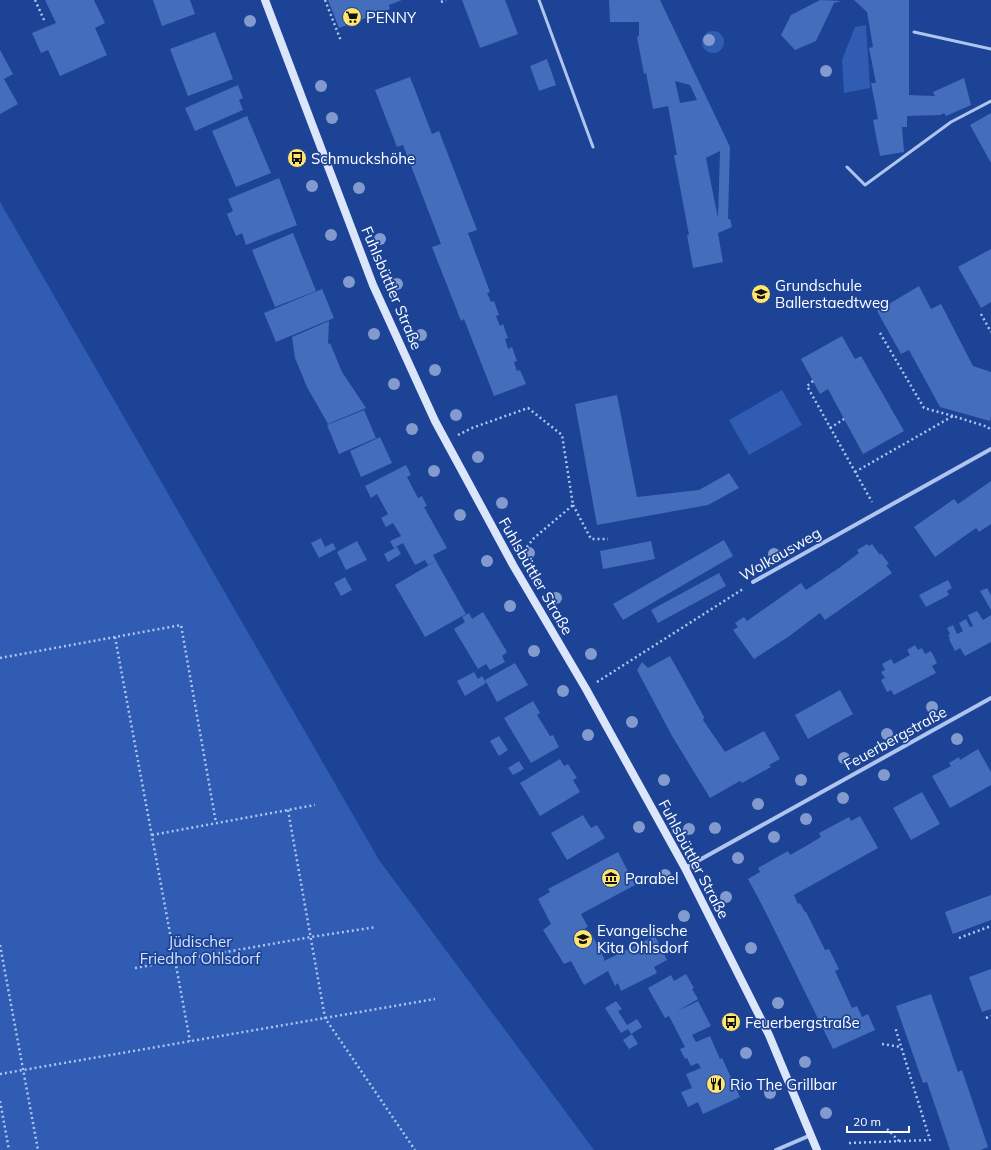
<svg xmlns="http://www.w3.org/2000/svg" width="991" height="1150" viewBox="0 0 991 1150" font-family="Mulish,sans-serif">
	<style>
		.green { fill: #305db3 }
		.building { fill: #446dbc; fill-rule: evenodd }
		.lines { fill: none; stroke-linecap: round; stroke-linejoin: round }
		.path { stroke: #afc5ef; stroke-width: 2.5; stroke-dasharray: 2 3; stroke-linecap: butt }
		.lane { stroke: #afc5ef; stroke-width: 3 }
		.street { stroke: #afc5ef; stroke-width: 4 }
		.secondary { stroke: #dce6fb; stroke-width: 8 }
		.tree { fill: #829acd }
		.labels { text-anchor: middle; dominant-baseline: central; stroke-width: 3.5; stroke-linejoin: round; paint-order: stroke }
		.poi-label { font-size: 15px; fill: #fff; stroke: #1c4395; text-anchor: start }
		.street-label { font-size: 15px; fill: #fff; stroke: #1c4395 }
		.park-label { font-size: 15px; fill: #d5e2fb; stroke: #1c4395 }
	</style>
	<rect width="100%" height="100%" fill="#1c4395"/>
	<g class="green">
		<polygon points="866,25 870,88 844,93 842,60 855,27"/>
		<circle cx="713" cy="42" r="11"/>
		<polygon points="0,202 379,860 594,1150 0,1150"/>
		<polygon points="782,390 802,425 749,455 729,420"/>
	</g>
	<g class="building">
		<polygon points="45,0 94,0 105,23 95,28 107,55 60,76 48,50 41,53 32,33 56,23"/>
		<polygon points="153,0 190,0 195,14 162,26"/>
		<polygon points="328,0 402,0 389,5 390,9 339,28"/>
		<polygon points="462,0 505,0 518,34 480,48"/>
		<path d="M609 0H660L730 147 728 219H730L732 227 718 233 723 262 693 268 687 235H689L674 155H677L668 106 653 109 646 73 644 74 637 37 639 36V22H610ZM675 81 690 85 697 100 680 103ZM720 151 718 218 706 158Z"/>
		<polygon points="820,0 842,1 834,3 816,41 795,50 781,35 791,15"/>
		<polygon points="854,0 909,0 909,95 935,96 933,92 964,78 971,105 946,116 944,113 940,115 907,116 907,127 902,127 904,152 880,156 873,120 878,119 871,83 876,83 869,48 873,47 867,12"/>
		<polygon points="215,32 233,79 188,96 170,49"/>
		<polygon points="0,50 13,74 4,79 18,104 0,114"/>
		<polygon points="547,59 556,85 539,91 530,66"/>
		<polygon points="410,77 432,134 439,131 477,230 468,233 490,292 487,293 491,302 494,301 499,315 496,316 500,326 503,324 508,338 505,339 508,349 512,347 517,361 514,362 517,371 520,370 526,384 494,396 464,319 461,321 432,247 441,244 403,145 397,147 375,90"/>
		<polygon points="238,85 243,98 239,100 243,110 195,131 185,108"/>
		<polygon points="991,113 991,163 970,125"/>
		<polygon points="247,116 271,173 236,187 212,131"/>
		<polygon points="279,178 297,225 246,245 242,233 236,236 227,214 233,211 228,199"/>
		<polygon points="293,233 316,291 275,307 252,250"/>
		<polygon points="991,249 991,302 981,308 958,267"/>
		<polygon points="919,286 931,309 941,304 973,366 991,372 991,416 990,421 940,407 909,350 901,354 877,311"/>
		<polygon points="322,289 334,318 276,342 264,313"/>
		<polygon points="329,321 328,344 330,343 342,372 366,408 328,424 307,387 295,358 292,337"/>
		<polygon points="842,336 855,359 861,356 904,431 863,454 828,389 820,394 801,359"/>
		<polygon points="617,395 637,497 699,490 729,473 739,488 708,505 597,525 575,404"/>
		<polygon points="364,410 376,438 339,454 327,425"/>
		<polygon points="380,437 392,463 361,477 350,451"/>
		<polygon points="406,465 411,475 407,477 418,498 422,496 427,506 424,507 447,548 433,555 436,561 428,565 425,560 415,565 403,543 394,548 390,541 401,536 393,523 386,527 381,518 388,514 377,494 371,498 365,486"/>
		<polygon points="991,481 991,524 979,532 976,528 935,557 914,527 954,499 958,504"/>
		<polygon points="321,538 325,547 333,543 336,549 319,558 311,543"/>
		<polygon points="724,540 733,556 623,620 613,604"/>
		<polygon points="357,541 367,560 346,570 337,552"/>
		<polygon points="651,541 655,559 603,569 600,551"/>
		<polygon points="867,544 869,546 872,544 880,555 881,553 889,564 886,565 892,573 825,620 820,613 788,637 754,659 733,630 738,627 735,623 744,617 747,621 801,583 806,590 839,568 859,553 857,550"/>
		<polygon points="397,547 401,554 388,562 384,554"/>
		<polygon points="436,561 466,614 425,637 395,585"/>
		<polygon points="719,573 726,586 658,623 651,610"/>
		<polygon points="345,577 352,590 341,596 334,583"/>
		<polygon points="948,580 952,588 947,591 949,595 926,607 919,595"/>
		<polygon points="987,588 991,595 991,610 980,591"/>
		<polygon points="977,611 983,620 991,615 991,642 965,656 960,648 955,651 949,639 950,638 948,635 950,634 947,628 953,625 957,634 963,631 959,623 966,619 970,627 973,626 968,615"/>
		<polygon points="483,612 507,652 502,656 505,662 490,670 486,664 478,669 454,629 465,622 462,617 469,613 472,619"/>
		<polygon points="915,645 918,650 922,648 925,654 931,651 937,663 932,666 936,673 894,695 891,690 887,692 881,680 885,678 881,672 885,670 882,664 891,659 894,664 910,655 907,650"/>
		<polygon points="670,656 704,717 703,720 725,752 764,731 780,759 769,765 771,767 742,783 740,781 710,798 672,736 637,670 642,662 648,668"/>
		<polygon points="515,663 528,685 497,702 485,680"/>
		<polygon points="474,672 478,679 482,676 486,683 465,696 457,681"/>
		<polygon points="840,690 853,714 808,739 795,715"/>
		<polygon points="533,701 540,713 537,715 550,736 553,735 559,747 531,763 504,718"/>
		<polygon points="499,736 508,750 499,756 490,741"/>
		<polygon points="978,749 991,772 991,785 950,808 932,776 951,766 949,763 959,757 960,760"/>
		<polygon points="560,759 564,766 568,764 577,778 573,780 580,792 540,816 520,783"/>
		<polygon points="519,761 524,769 513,775 508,768"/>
		<polygon points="922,792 940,824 911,840 893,808"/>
		<polygon points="583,815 591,828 597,825 605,838 567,860 551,833"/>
		<polygon points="860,816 878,848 794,895 798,904 800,903 805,912 806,912 825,950 829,949 839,969 835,971 852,1008 857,1006 862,1017 868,1014 875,1030 833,1049 765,911 748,879 760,872 758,868 788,851 790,855 806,846 821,837 819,833 849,817 851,821"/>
		<polygon points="618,852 635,885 581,914 588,927 585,928 589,936 592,935 604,958 604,961 655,936 667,960 654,967 657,973 621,991 618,983 615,986 608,971 584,985 571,961 564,964 543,930 551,924 538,899 550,892 548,889"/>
		<polygon points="991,895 991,920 953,934 945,912"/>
		<polygon points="991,969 991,1009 982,1012 969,977"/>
		<polygon points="686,974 694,988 692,989 698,999 676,1012 698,1001 711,1026 692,1035 696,1042 710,1036 720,1059 722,1058 740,1097 703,1114 698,1102 688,1107 681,1092 692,1088 686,1074 701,1068 698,1063 691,1066 687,1058 685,1059 680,1049 685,1047 669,1016 665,1018 648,988 671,975 674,981"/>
		<polygon points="931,994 958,1072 962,1070 988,1147 981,1150 950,1150 927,1082 923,1083 896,1006"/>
		<polygon points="616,1001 622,1009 618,1011 627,1025 637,1019 642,1027 631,1034 628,1029 621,1033 605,1008"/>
		<polygon points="632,1034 638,1044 629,1049 623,1040"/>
	</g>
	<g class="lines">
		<g class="path">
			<polyline points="35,0 45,22"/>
			<polyline points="325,0 341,41"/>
			<polyline points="441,2 446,0"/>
			<polyline points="981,314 991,332"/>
			<polyline points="880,333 924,408 953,416"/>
			<polyline points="813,381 807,386 872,502"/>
			<polyline points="830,428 844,419"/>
			<polyline points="458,435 472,428 528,408 562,435 573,505 534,538 522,553"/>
			<polyline points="855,472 953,416 988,427 991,431"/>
			<polyline points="573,505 591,539 608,539"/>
			<polyline points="115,637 190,1041"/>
			<polyline points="0,658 181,625 216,823"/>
			<polyline points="597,682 743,589"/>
			<polyline points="288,810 325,1018 415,1150"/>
			<polyline points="152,835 315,805"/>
			<polyline points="959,938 991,926"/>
			<polyline points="0,945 38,1150"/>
			<polyline points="135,968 311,937 376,927"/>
			<polyline points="986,1018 991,1016"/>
			<polyline points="882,1044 901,1047"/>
			<polyline points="0,1074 435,999"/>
			<polyline points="0,1101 9,1150"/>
			<polyline points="887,1129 899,1141"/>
			<polyline points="849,1143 930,1140 895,1027"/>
		</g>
		<g class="lane">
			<polyline points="539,0 593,147"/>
			<polyline points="914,32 991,49"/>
			<polyline points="847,167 865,185 951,122 991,101"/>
		</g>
		<g class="street">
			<polyline points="753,582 991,449"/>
			<polyline points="685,868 991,698"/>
			<polyline points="776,1150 811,1135"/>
		</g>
		<polyline class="secondary" points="265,0 373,285 435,421 513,565 586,689 685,868 769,1035 817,1150"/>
	</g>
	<g class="tree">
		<circle cx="250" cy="21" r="6"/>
		<circle cx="709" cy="40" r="6"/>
		<circle cx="826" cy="71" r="6"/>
		<circle cx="321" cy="86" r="6"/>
		<circle cx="332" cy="118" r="6"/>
		<circle cx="312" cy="186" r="6"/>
		<circle cx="359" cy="188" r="6"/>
		<circle cx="331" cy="235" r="6"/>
		<circle cx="380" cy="239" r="6"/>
		<circle cx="349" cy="282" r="6"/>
		<circle cx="397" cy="284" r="6"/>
		<circle cx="374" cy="334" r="6"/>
		<circle cx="421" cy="335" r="6"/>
		<circle cx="435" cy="370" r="6"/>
		<circle cx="394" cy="384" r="6"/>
		<circle cx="456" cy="415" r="6"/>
		<circle cx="412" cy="429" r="6"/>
		<circle cx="478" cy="457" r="6"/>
		<circle cx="434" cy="471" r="6"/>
		<circle cx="502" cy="503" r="6"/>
		<circle cx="460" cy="515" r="6"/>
		<circle cx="529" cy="553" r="6"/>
		<circle cx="774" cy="554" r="6"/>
		<circle cx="487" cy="561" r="6"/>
		<circle cx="556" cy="598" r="6"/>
		<circle cx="510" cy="606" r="6"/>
		<circle cx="534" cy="651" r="6"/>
		<circle cx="591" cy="654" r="6"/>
		<circle cx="563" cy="691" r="6"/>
		<circle cx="932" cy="707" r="6"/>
		<circle cx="632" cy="722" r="6"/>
		<circle cx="887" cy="734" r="6"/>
		<circle cx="588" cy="735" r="6"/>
		<circle cx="957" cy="739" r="6"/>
		<circle cx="844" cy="758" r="6"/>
		<circle cx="884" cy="775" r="6"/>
		<circle cx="664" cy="780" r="6"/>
		<circle cx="801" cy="780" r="6"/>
		<circle cx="843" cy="798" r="6"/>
		<circle cx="758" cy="804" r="6"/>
		<circle cx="806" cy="819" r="6"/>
		<circle cx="639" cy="827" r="6"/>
		<circle cx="715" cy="828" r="6"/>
		<circle cx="689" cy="829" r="6"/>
		<circle cx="774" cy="837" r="6"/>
		<circle cx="738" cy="858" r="6"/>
		<circle cx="665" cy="875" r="6"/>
		<circle cx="726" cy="897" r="6"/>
		<circle cx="684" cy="916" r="6"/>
		<circle cx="751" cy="948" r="6"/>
		<circle cx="778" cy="1003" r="6"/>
		<circle cx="746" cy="1053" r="6"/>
		<circle cx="805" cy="1062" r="6"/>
		<circle cx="770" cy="1093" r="6"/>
		<circle cx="826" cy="1113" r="6"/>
	</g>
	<defs>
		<g id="supermarket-disc" transform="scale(1)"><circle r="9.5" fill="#ffe56d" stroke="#1c4395"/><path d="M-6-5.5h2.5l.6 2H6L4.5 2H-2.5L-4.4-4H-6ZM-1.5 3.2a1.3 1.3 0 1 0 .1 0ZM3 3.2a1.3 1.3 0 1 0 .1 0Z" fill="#111"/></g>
		<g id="bus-disc" transform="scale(1)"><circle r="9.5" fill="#ffe56d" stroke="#1c4395"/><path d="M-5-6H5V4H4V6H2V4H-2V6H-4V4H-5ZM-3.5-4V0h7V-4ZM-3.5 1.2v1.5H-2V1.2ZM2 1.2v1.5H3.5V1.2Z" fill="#111"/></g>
		<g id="school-disc" transform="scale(1)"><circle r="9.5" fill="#ffe56d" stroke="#1c4395"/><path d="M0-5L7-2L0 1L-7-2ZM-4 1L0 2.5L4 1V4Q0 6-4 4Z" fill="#111"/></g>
		<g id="museum-disc" transform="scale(1)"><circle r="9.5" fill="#ffe56d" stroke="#1c4395"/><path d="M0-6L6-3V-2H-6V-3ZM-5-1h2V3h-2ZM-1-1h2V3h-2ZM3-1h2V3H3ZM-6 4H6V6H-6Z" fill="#111"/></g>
		<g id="restaurant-disc" transform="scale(1)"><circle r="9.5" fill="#ffe56d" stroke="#1c4395"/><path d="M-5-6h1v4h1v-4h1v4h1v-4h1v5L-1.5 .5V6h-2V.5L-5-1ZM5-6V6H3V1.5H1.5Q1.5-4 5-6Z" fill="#111"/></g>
	</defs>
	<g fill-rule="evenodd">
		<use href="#supermarket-disc" x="352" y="17"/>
		<use href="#bus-disc" x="297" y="158"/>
		<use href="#school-disc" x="761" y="294"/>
		<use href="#museum-disc" x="611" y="878"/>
		<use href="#school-disc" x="583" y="939"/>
		<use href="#bus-disc" x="731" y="1022"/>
		<use href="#restaurant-disc" x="716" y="1084"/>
	</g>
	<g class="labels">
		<g class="poi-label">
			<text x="366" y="17">PENNY</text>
			<text x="311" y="158">Schmuckshöhe</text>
			<text x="775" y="285">Grundschule<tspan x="775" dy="17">Ballerstaedtweg</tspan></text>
			<text x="625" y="878">Parabel</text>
			<text x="597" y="930">Evangelische<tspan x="597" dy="17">Kita Ohlsdorf</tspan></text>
			<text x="745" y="1022">Feuerbergstraße</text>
			<text x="730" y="1084">Rio The Grillbar</text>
		</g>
		<g class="street-label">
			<text transform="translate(392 288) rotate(67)">Fuhlsbüttler Straße</text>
			<text transform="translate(780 554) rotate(-30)">Wolkausweg</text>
			<text transform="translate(536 576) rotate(60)">Fuhlsbüttler Straße</text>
			<text transform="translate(895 738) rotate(-29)">Feuerbergstraße</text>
			<text transform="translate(694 859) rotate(62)">Fuhlsbüttler Straße</text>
		</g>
		<g class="park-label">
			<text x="200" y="941">Jüdischer<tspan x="200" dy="17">Friedhof Ohlsdorf</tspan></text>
		</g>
	</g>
	<path d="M847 1126v6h62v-6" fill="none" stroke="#ffffff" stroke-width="2"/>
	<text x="853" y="1126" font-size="12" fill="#ffffff" stroke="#1c4395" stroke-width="3" paint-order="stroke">20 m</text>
</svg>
